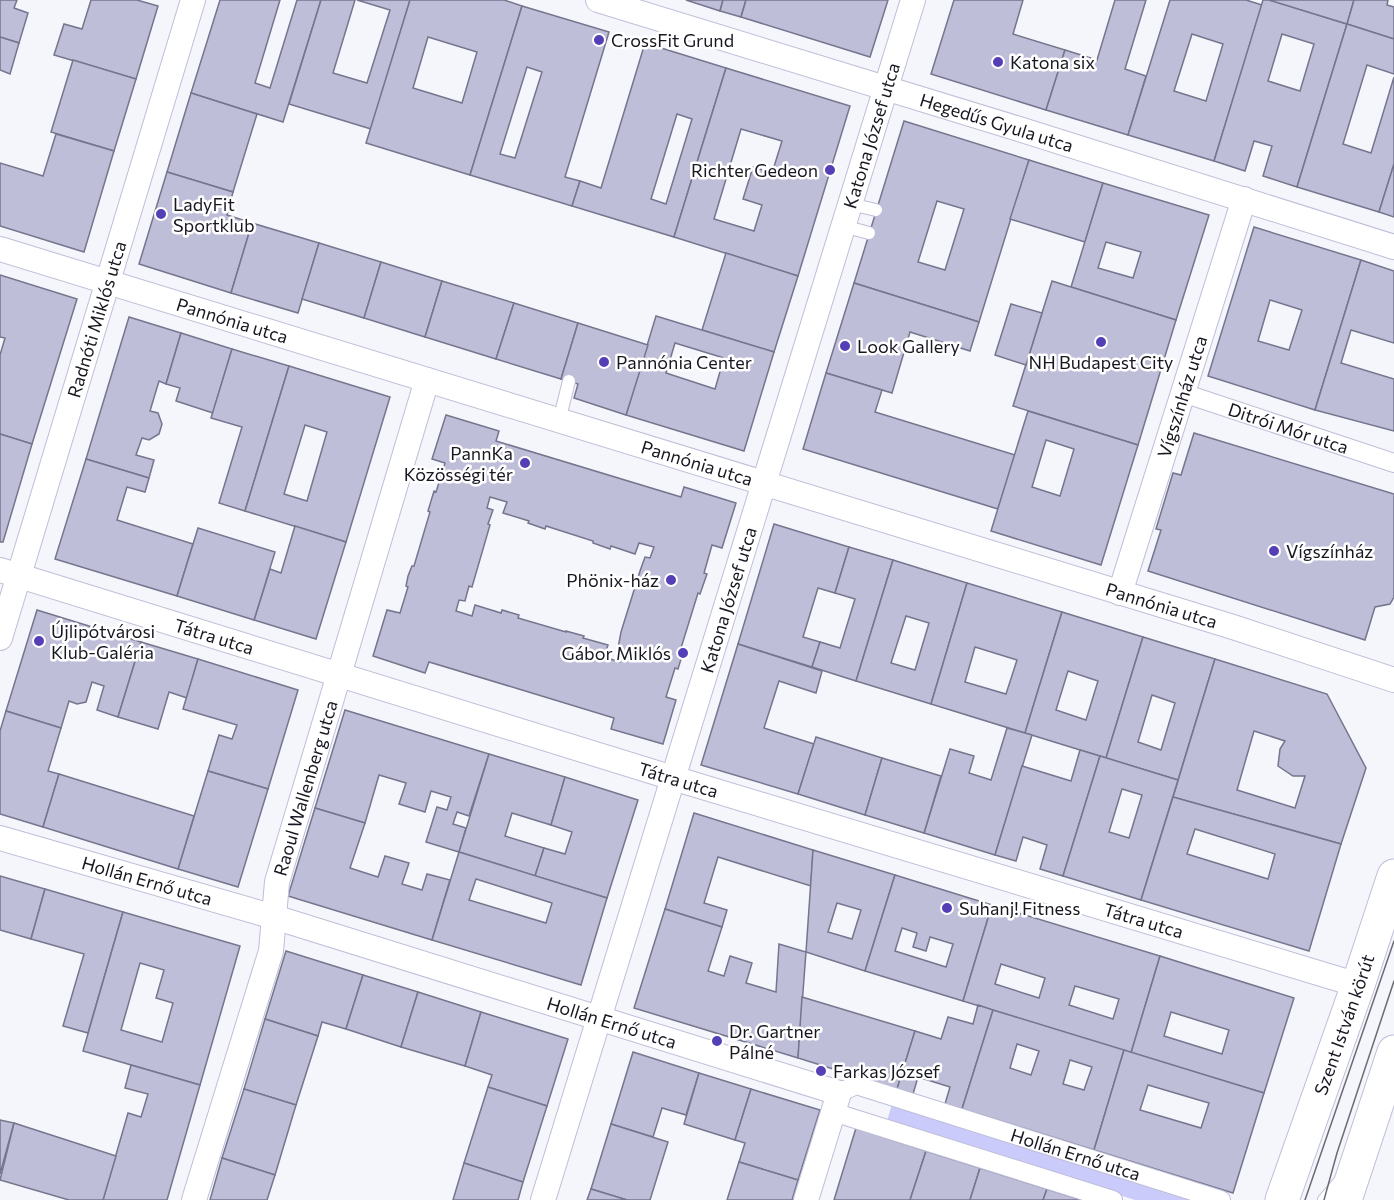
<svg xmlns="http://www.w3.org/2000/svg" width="1394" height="1200" viewBox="0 0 1394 1200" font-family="Commissioner,sans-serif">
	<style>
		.green { fill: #cbcbfb }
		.building { fill: #bebed9; stroke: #75758e; stroke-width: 1.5; fill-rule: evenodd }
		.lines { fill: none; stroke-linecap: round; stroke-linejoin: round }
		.service-casing { stroke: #bebed9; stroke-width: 14 }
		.pedestrian-casing { stroke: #bebed9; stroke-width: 20 }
		.minor-casing { stroke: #bebed9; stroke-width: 26 }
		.secondary-casing { stroke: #bebed9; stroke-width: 35 }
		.service { stroke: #fff; stroke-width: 12 }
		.pedestrian { stroke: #fff; stroke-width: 18 }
		.minor { stroke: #fff; stroke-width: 24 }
		.secondary { stroke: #fff; stroke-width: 33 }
		.tram { stroke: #6a6b73; stroke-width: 1.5 }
		.poi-dot { fill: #543fb7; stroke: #fff; stroke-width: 2 }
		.labels { text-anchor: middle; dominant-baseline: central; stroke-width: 5; stroke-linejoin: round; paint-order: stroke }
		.poi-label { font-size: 18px; fill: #171721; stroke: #fff; text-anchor: start }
		.street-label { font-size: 18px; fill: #171721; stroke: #fff }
	</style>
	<rect width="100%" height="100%" fill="#f5f6fb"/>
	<polygon class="green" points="892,1104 1197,1200 1135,1200 887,1121"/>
	<g class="building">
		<polygon points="0,0 17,0 14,8 28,13 19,43 0,37"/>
		<polygon points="91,0 137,0 158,6 136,79 54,55 64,24 82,29"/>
		<polygon points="220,0 280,0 255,83 270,88 297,0 321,0 283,122 191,93"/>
		<polygon points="321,0 355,0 333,73 367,83 390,10 357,0 410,0 371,129 289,104"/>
		<path d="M410 0H504L522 6 470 175 366 143ZM428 37 477 52 462 103 413 88Z"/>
		<polygon points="686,0 723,0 720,11"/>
		<polygon points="723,0 746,0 741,17 720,11"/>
		<polygon points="746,0 888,0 870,57 741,17"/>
		<polygon points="954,0 1023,0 1013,34 1065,50 1046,110 931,74"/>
		<polygon points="1115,0 1146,0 1125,69 1146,76 1128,135 1046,110 1065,50 1097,60"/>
		<path d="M1170 0H1246L1262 5 1214 161 1128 135ZM1192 34 1223 44 1206 101 1174 91Z"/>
		<path d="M1263 0H1269L1347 24 1297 187 1263 176 1272 146 1254 141 1245 171 1214 161ZM1282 34 1314 44 1300 91 1268 81Z"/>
		<polygon points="1269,0 1354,0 1347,24"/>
		<polygon points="1354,0 1388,0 1387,5 1394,7 1394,39 1347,24"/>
		<path d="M522 6 609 32 565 177 580 181 572 206 470 175ZM527 67 542 72 515 158 500 154Z"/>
		<polygon points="1347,24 1394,39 1394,74 1367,65 1343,144 1371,153 1394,77 1394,164 1379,212 1297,187"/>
		<polygon points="0,37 19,43 10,74 0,70"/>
		<path d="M645 43 726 68 674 237 572 206 580 181 601 188ZM677 114 692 119 666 204 651 199Z"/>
		<polygon points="73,60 136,79 114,151 51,132"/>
		<path d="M726 68 850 106 798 276 674 237ZM741 129 782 141 772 173 753 167 743 199 762 205 754 231 714 219Z"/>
		<polygon points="191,93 257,114 233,192 167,172"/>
		<path d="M904 121 1029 160 979 322 854 283ZM937 201 964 209 945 270 918 262Z"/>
		<polygon points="56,134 114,151 84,252 0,226 0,163 43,176"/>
		<polygon points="1029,160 1103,183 1085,242 1010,219"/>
		<polygon points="1394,164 1394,217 1379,212"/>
		<polygon points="167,172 233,192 227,215 252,223 231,293 139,264"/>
		<path d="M1103 183 1209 215 1176 320 1071 287ZM1106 242 1141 252 1133 278 1098 268Z"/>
		<polygon points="252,223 319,243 298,313 231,293"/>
		<path d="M1254 227 1361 260 1315 410 1208 376ZM1270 300 1302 310 1289 350 1258 341Z"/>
		<polygon points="319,243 381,262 364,318 302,299"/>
		<polygon points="726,253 798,276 774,352 702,330"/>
		<polygon points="1361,260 1394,271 1394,343 1351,330 1341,363 1394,379 1394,431 1315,410"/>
		<polygon points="381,262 442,281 425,337 364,318"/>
		<polygon points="0,275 77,299 32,444 0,434 0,355 5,338 0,337"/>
		<polygon points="442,281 514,303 496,359 425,337"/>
		<polygon points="1052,281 1176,320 1138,445 1013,406"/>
		<polygon points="854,283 979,322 970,351 910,332 892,393 826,373"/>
		<polygon points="514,303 578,323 561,379 496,359"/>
		<polygon points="1011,304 1042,313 1026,365 995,355"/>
		<path d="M656 316 774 352 744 451 626 415ZM675 343 724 358 715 389 666 373Z"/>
		<polygon points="129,317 181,333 166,384 159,381 150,411 158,413 162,424 159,434 149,440 142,438 136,455 154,460 149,478 86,459"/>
		<polygon points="578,323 648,345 626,415 574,398 578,384 561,379"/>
		<polygon points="181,333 232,349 213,413 176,401 180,388 166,384"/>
		<polygon points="232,349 289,366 245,511 219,503 242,427 211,418"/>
		<path d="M289 366 390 397 346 542 245 511ZM305 425 327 432 307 501 284 494Z"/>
		<polygon points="826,373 882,390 875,412 1015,455 998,509 803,449"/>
		<path d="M1028 411 1138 445 1101 565 991 531ZM1046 440 1074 449 1060 496 1032 487Z"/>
		<path d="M446 415 499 431 496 441 681 497 684 487 736 503 722 548 712 545 704 573 707 574 700 594 698 593 681 648 684 649 678 669 675 668 666 697 676 700 663 744 611 729 614 718 522 690 429 662 425 673 373 656 387 610 400 613 408 587 406 586 408 576 412 566H414L430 512 428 511 434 491 436 492 445 463 432 459ZM490 497 507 502 503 513 529 521 528 523 545 529 546 526 593 541V543L610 549 611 546 635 554 639 543 654 547 650 558 645 557 640 571 621 632 618 648 623 650 620 662 604 657 608 645 583 638 584 636 566 631V632L518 618 519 615 502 610 501 613 475 605 472 616 456 611 459 600 465 601 469 586 472 587 490 525 488 524 493 510 487 508Z"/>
		<polygon points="1194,433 1394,494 1394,597 1390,604 1375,607 1365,640 1148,571 1161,530 1156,529 1173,473 1181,475"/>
		<polygon points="0,434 32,444 3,542 0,542"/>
		<polygon points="86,459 149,478 145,492 127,487 117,520 193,544 177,596 55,559"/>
		<polygon points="774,524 849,547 835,593 818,588 803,637 820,642 812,667 738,644"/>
		<polygon points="295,526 346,542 316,639 254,620 270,569 281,573"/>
		<polygon points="198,528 275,552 254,620 177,596"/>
		<polygon points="849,547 893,560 856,681 812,667 820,642 840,648 855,599 835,593"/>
		<path d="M893 560 967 583 931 704 856 681ZM906 616 929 623 915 670 891 663Z"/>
		<path d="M967 583 1062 612 1025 733 931 704ZM975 647 1017 660 1006 694 965 682Z"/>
		<polygon points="37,610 141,642 118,717 97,710 104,686 92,682 86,702 77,704 69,701 61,728 6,711"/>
		<path d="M1062 612 1143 637 1106 758 1025 733ZM1068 671 1098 681 1086 720 1056 710Z"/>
		<path d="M1143 637 1215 659 1178 780 1106 758ZM1152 695 1175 703 1161 750 1138 742Z"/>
		<polygon points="141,642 198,659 187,698 169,692 158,729 118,717"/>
		<polygon points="738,644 822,671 816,693 779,681 764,728 814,744 798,794 701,765"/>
		<polygon points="198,659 298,690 268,789 208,771 219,735 232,739 237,725 183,709"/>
		<path d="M1215 659 1327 694 1366 768 1341 844 1173 797ZM1254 731 1285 741 1280 749 1278 766 1293 776H1305L1295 808 1237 790Z"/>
		<polygon points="345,710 489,754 469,816 457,812 453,824 466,828 459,852 426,842 437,807 447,810 451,797 431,791 425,812 399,804 406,783 379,775 365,823 315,808"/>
		<polygon points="6,711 61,728 48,771 59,774 43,827 0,814 0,731"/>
		<polygon points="1007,728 1032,735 995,855 924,833 950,749 974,756 969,773 991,780"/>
		<polygon points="816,737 882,758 865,815 798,794"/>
		<polygon points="1080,750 1100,756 1063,876 1040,869 1047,845 1023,837 1016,861 995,855 1022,766 1071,781"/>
		<polygon points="489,754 565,777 551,825 512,813 505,836 544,848 535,876 459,852"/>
		<path d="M1100 756 1178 780 1141 900 1063 876ZM1122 789 1142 795 1129 838 1109 832Z"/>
		<polygon points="882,758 941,776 924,833 865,815"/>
		<polygon points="208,771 268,789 238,887 178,869"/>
		<polygon points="59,774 194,816 178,869 43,827"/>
		<polygon points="565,777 638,800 607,898 535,876 544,848 565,854 572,832 551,825"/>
		<path d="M1173 797 1341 844 1309 951 1141 900ZM1195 829 1275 854 1268 879 1187 854Z"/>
		<polygon points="315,808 365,823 350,868 378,877 385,856 409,863 402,884 422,890 427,874 450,880 432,940 288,896"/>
		<polygon points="694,813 813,850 811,886 718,857 704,903 727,910 722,927 665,909"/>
		<path d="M813 850 895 875 865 971 806 952ZM837 903 861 910 852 939 828 932Z"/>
		<path d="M459 852 607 898 581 985 432 940ZM476 879 552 903 546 923 469 900Z"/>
		<path d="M895 875 992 905 963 1001 865 971ZM902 928 917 933 913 947 926 951 930 937 953 944 946 967 895 951Z"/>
		<polygon points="0,876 45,889 31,939 0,930"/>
		<polygon points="45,889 123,912 88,1033 63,1026 84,954 31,939"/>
		<path d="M992 905 1160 956 1131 1053 963 1001ZM1001 964 1045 978 1039 998 995 984ZM1075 986 1119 999 1113 1019 1069 1005Z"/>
		<polygon points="665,909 722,927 708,971 724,976 730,956 752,963 746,983 776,992 779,944 806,952 798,1058 634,1008"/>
		<path d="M123 912 240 946 200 1085 83 1051ZM140 963 164 970 156 998 173 1003 162 1042 121 1030Z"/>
		<polygon points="286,951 363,975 346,1029 322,1022 318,1036 265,1019"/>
		<path d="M1160 956 1294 998 1264 1093 1131 1053ZM1171 1012 1229 1030 1222 1054 1164 1036Z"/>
		<polygon points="363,975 418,992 401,1047 346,1029"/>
		<polygon points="418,992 481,1012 465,1066 401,1047"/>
		<polygon points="802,997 915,1031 897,1089 798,1058"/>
		<polygon points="978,1005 993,1010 962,1109 945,1104 950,1087 918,1077 913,1094 897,1089 915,1031 941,1039 948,1017 973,1024"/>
		<path d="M993 1010 1124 1050 1094 1150 962 1109ZM1017 1044 1039 1051 1031 1075 1010 1068ZM1070 1060 1092 1067 1084 1090 1063 1084Z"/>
		<polygon points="481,1012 568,1039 547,1106 488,1087 492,1075 465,1066"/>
		<polygon points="265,1019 318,1036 296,1105 244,1089"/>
		<path d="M1124 1050 1264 1093 1233 1193 1094 1150ZM1148 1085 1209 1103 1201 1128 1140 1110Z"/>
		<polygon points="633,1052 699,1073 686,1115 662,1108 653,1137 611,1124"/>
		<polygon points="131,1065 200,1085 167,1200 103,1200 128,1113 141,1117 148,1094 125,1088"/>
		<polygon points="699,1073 751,1089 735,1140 684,1124"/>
		<polygon points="488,1087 547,1106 523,1182 464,1163"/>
		<polygon points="244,1089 296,1105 275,1175 222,1158"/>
		<polygon points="751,1089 820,1110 798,1180 739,1162 745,1143 735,1140"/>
		<polygon points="0,1120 14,1123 0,1174"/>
		<polygon points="14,1123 116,1156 103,1200 69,1200 0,1180"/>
		<polygon points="611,1124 668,1142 650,1200 627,1200 591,1189"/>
		<polygon points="856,1128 926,1151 910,1200 834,1200"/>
		<polygon points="926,1151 980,1168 970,1200 910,1200"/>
		<polygon points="222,1158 275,1175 267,1200 210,1200"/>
		<polygon points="739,1162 798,1180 792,1200 727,1200"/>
		<polygon points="464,1163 523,1182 518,1200 453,1200"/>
		<polygon points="980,1168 1047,1189 1043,1200 970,1200"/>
		<polygon points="591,1189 627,1200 587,1200"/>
		<polygon points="1047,1189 1082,1200 1043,1200"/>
	</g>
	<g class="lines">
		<g class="service-casing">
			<g id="service">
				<polyline points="850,204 876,210"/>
				<polyline points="843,226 869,233"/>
				<polyline points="559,421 569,381"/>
				<polyline points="1324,1200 1341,1180"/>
			</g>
		</g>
		<g class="pedestrian-casing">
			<g id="pedestrian">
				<path id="s1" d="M1183 393 1394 463"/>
				<path id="s2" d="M839 1093 856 1085 1221 1200"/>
				<polyline points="833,1112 1113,1200"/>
			</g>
		</g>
		<g class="minor-casing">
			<g id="minor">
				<path id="s3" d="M598 0 1019 129 1394 247"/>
				<path id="s4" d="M0 249 1233 627 1394 680"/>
				<path id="s5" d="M0 570 673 778 1358 985"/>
				<path id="s6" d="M1120 593 1244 199"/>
				<path id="s7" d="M0 638 193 0"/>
				<path id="s8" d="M0 838 274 917 839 1093 806 1200"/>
				<path id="s9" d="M194 1200 271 951 277 882 427 380"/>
				<path id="s10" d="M543 1200 913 0"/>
			</g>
		</g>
		<g class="secondary-casing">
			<g id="secondary">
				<path id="s11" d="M1282 1200 1358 985 1394 876"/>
				<polyline points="1345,1200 1394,1052"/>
			</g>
		</g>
		<use href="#service" class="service"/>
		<use href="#pedestrian" class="pedestrian"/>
		<use href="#minor" class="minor"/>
		<use href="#secondary" class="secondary"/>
		<g class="tram">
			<polyline points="1305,1200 1394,941"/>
			<polyline points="1324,1200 1337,1153 1394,981"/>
		</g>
	</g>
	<g class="poi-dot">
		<circle cx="599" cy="40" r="6"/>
		<circle cx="998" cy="62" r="6"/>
		<circle cx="830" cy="170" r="6"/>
		<circle cx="161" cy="214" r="6"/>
		<circle cx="1101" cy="342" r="6"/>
		<circle cx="845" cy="346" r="6"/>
		<circle cx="604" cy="362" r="6"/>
		<circle cx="525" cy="463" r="6"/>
		<circle cx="1274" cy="551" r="6"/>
		<circle cx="671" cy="580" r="6"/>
		<circle cx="39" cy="641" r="6"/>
		<circle cx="683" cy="653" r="6"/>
		<circle cx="947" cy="908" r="6"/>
		<circle cx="717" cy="1041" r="6"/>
		<circle cx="821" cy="1071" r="6"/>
	</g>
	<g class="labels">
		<g class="poi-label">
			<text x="611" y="40">CrossFit Grund</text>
			<text x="1010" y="62">Katona six</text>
			<text x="818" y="170" text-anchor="end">Richter Gedeon</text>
			<text x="173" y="204">LadyFit<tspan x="173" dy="21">Sportklub</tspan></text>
			<text x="857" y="346">Look Gallery</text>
			<text x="616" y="362">Pannónia Center</text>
			<text x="1101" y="362" text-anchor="middle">NH Budapest City</text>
			<text x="513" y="453" text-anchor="end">PannKa<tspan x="513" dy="21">Közösségi tér</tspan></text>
			<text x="1286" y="551">Vígszínház</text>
			<text x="659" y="580" text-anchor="end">Phönix-ház</text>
			<text x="51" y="631">Újlipótvárosi<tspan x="51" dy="21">Klub-Galéria</tspan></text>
			<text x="671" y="653" text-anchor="end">Gábor Miklós</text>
			<text x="959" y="908">Suhanj! Fitness</text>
			<text x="729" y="1031">Dr. Gartner<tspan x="729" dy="21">Pálné</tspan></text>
			<text x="833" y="1071">Farkas József</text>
		</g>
		<g class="street-label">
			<text stroke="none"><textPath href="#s3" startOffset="417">Hegedűs Gyula utca</textPath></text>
			<text stroke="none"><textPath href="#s10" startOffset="1114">Katona József utca</textPath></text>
			<text stroke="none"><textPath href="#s7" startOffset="333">Radnóti Miklós utca</textPath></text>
			<text stroke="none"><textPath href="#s4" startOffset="243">Pannónia utca</textPath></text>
			<text stroke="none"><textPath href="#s6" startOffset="206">Vígszínház utca</textPath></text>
			<text stroke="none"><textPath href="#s1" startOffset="111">Ditrói Mór utca</textPath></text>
			<text stroke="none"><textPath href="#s4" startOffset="729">Pannónia utca</textPath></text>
			<text stroke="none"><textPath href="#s10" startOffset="628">Katona József utca</textPath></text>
			<text stroke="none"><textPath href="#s4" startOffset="1215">Pannónia utca</textPath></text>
			<text stroke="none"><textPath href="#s5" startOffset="224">Tátra utca</textPath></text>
			<text stroke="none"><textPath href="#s5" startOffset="710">Tátra utca</textPath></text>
			<text stroke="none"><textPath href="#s9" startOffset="428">Raoul Wallenberg utca</textPath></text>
			<text stroke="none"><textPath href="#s8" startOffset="153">Hollán Ernő utca</textPath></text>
			<text stroke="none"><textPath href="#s5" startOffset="1196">Tátra utca</textPath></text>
			<text stroke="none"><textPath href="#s8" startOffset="639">Hollán Ernő utca</textPath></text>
			<text stroke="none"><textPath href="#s11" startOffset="186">Szent István körút</textPath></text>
			<text stroke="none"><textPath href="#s2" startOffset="249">Hollán Ernő utca</textPath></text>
		</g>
	</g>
</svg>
